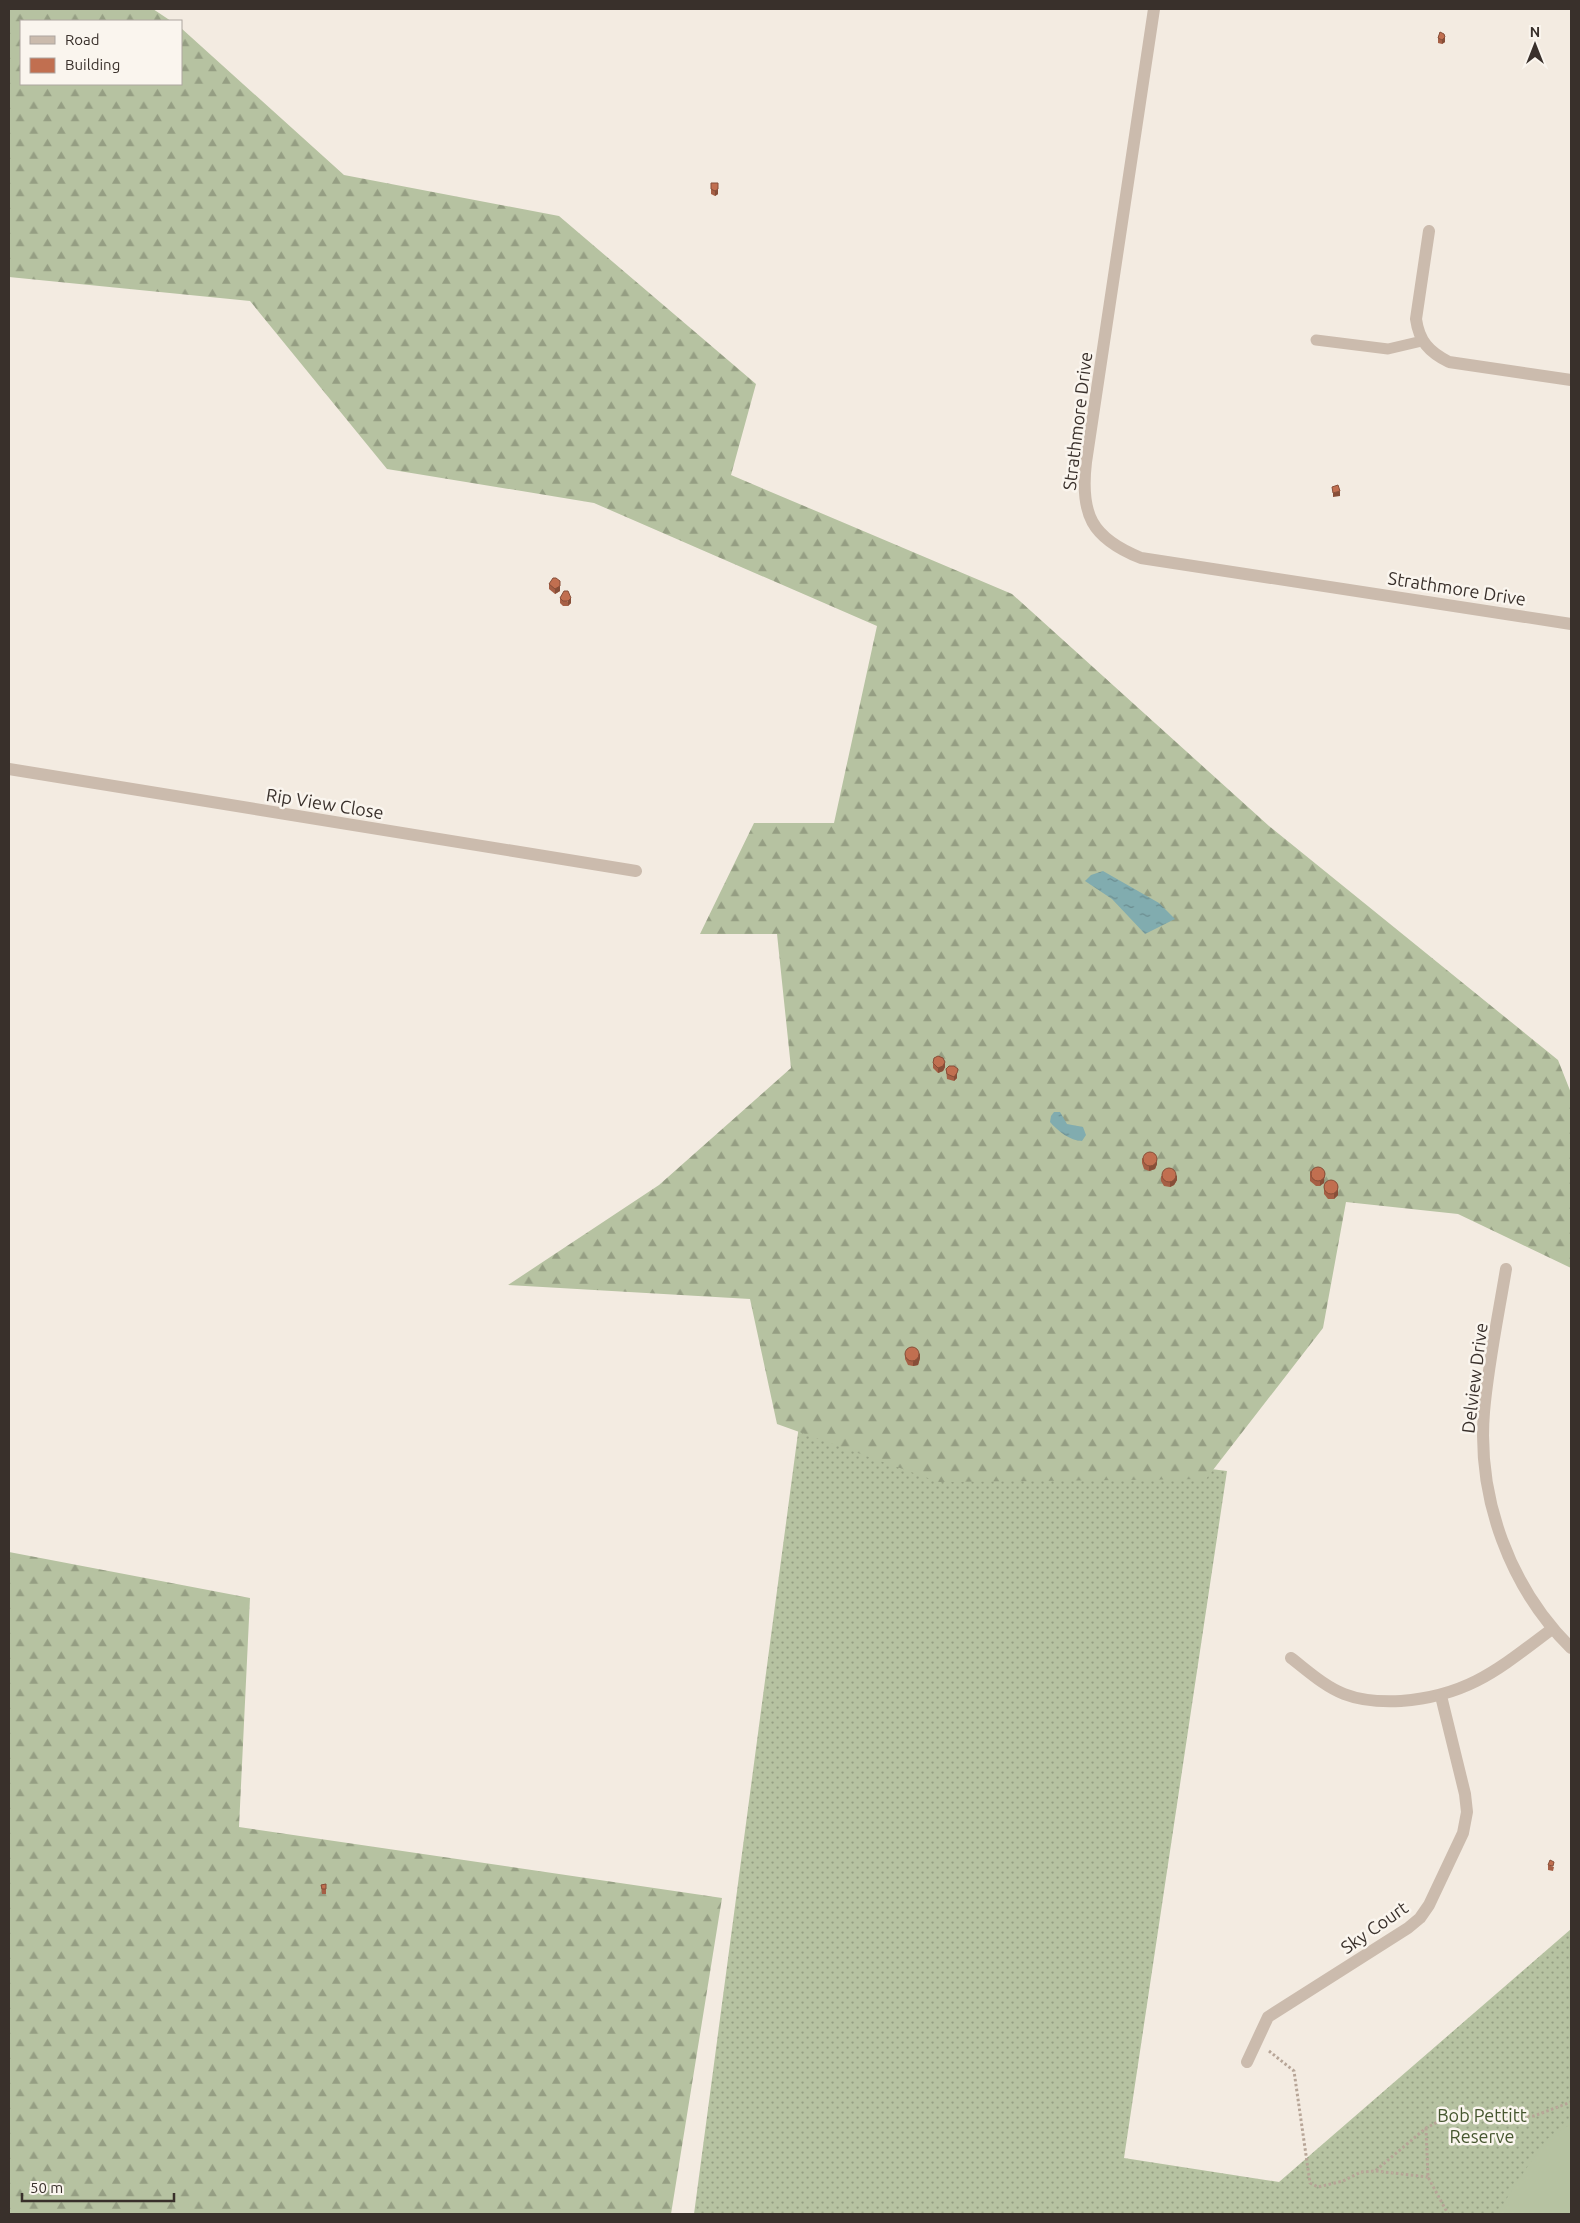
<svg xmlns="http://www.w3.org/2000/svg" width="1580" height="2223" viewBox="0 0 1580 2223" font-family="Ubuntu,sans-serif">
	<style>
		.grass { fill: url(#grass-dots) }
		.forest { fill: url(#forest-firs) }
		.garden { fill: #b6c2a1 }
		.water { fill: url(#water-ripples) }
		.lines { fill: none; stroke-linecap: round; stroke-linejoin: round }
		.path { stroke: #b7a597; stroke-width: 3; stroke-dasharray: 2.5 2.5; stroke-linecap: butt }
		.lane { stroke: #cbbbad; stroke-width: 11 }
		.street { stroke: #cbbbad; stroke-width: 12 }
		.wall { fill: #a65f45 }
		.shaded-wall { fill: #874e38 }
		.building { fill: #c16f50; stroke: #874e38 }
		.labels { text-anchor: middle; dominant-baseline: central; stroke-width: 5; stroke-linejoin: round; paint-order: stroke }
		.street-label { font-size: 18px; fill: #39302b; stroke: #faf5ee }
		.park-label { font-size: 18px; fill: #475730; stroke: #faf5ee }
	</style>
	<defs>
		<pattern id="grass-dots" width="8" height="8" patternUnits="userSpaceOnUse" patternTransform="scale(1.25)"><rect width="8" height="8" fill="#b6c2a1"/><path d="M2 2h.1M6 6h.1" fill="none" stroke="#959e83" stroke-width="1.8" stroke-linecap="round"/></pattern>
		<pattern id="forest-firs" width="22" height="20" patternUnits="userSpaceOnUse" patternTransform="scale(1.25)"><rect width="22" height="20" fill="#b6c2a1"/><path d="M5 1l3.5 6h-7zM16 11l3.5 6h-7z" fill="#959e83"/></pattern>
		<pattern id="water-ripples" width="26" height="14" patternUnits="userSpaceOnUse" patternTransform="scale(1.25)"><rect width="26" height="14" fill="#81acaf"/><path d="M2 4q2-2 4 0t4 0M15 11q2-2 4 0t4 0" fill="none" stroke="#6b8c8f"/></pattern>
	</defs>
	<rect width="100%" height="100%" fill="#f3ebe1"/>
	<polygon class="grass" points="800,1418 1227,1471 1124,2158 1279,2182 1571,1929 1571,2214 694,2214"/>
	<g class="forest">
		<polygon points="9,9 153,9 171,21 21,21 21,84 181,84 181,28 344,175 559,216 756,384 731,475 1012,594 1269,826 1558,1060 1571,1093 1571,1268 1458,1214 1346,1202 1323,1328 1206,1479 939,1482 777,1424 750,1299 508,1285 659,1185 791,1068 777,934 700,934 754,823 834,823 877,626 594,503 387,469 250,301 9,277"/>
		<polygon points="9,1552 250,1598 239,1827 722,1898 671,2214 9,2214"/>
	</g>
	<polygon class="garden" points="1571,2124 1571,2214 1498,2214 1514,2186 1547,2139"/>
	<g class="water">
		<polygon points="1103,871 1159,903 1175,919 1145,934 1112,899 1085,881 1091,875"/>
		<path d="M1054 1112H1060L1067 1124 1083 1127 1086 1135 1082 1141C1070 1141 1058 1131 1050 1122L1051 1116Z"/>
	</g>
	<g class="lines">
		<g class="path">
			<polyline points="1269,2051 1294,2071 1310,2183 1318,2187 1343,2181 1361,2172 1375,2171 1426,2128 1451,2115 1534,2116 1571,2102"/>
			<polyline points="1426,2128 1428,2177 1448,2214"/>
			<polyline points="1376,2171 1428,2177"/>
		</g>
		<polyline class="lane" points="1316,340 1388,349 1422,341"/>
		<g class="street">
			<path d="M1154 9 1086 462C1080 514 1091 538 1141 558L1571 624"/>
			<path d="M1429 231 1416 319C1419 341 1429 352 1449 362L1571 380"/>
			<polyline points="9,769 636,871"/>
			<path d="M1506 1269C1498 1317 1488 1365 1484 1412 1477 1498 1510 1588 1571 1648"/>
			<path d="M1291 1658C1308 1671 1324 1686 1344 1694 1362 1701 1382 1702 1401 1701 1469 1696 1500 1668 1552 1629"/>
			<polyline points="1247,2062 1268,2017 1408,1928 1420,1918 1429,1905 1463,1833 1467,1812 1465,1794 1441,1696"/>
		</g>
	</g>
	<g class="wall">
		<polygon points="1440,32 1445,42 1442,44 1438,43 1438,38"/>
		<polygon points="711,183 718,194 715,196 711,194"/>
		<polygon points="549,584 560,586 560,591 555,594 549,589"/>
		<polygon points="560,598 571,603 568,606 563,606 560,603"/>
		<polygon points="933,1063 945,1067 943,1071 938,1073 933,1068"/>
		<polygon points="946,1069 957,1073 957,1078 954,1081 947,1079"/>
		<polygon points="1142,1158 1157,1164 1155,1169 1149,1171 1144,1169 1142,1163"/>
		<polygon points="1310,1171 1325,1176 1320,1186 1316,1186 1310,1181"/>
		<polygon points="1161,1176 1177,1180 1174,1185 1170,1187 1164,1186 1161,1181"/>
		<polygon points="1324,1184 1338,1195 1334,1199 1328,1199 1324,1194"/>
		<polygon points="905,1354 920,1358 918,1365 913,1366 908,1365 905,1359"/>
		<polygon points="1548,1865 1554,1867 1553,1871 1548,1870"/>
		<polygon points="326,1884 326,1894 322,1894 321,1885"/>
	</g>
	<g class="shaded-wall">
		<polygon points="1445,37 1445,42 1442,44 1442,40"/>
		<polygon points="718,189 718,194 715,196 715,191"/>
		<polygon points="1340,491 1340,496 1333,497 1333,493"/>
		<polygon points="560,586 560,591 555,594 555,589"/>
		<polygon points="571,598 571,603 568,606 568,601"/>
		<polygon points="945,1062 945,1067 943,1071 938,1073 938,1068"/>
		<polygon points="957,1073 957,1078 954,1081 954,1077"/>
		<polygon points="1157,1159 1157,1164 1155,1169 1149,1171 1149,1166"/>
		<polygon points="1325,1171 1324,1183 1320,1186 1320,1181"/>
		<polygon points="1177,1175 1177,1180 1174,1185 1170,1187 1170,1182"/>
		<polygon points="1338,1184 1338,1195 1334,1199 1334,1194"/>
		<polygon points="920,1353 920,1358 918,1365 913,1366 913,1362"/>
	</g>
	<g class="building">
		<polygon points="1440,32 1444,34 1445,37 1442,40 1438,38"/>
		<polygon points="711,183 718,183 718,189 715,191 711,189"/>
		<polygon points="1338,485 1340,491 1333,493 1332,487"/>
		<polygon points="553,578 556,578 560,581 560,586 555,589 549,584"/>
		<polygon points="564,591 568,591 571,598 568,601 563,601 560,598"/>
		<polygon points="938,1056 943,1058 945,1062 943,1066 938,1068 933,1063 934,1058"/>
		<polygon points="949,1066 954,1066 958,1069 957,1073 954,1077 947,1074 946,1069"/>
		<circle cx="1150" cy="1159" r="7"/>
		<circle cx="1318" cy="1174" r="7"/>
		<circle cx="1169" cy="1175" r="7"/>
		<circle cx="1331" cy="1187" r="7"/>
		<circle cx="912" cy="1354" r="7"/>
		<polygon points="1550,1860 1554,1862 1553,1866 1548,1865"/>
		<polygon points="326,1884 326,1889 322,1889 321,1885"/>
	</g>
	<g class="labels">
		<g class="street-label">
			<text transform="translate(1077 421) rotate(-83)">Strathmore Drive</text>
			<text transform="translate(1457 588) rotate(9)">Strathmore Drive</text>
			<text transform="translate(325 803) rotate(9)">Rip View Close</text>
			<text transform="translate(1474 1378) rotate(-83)">Delview Drive</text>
			<text transform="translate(1374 1927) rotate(-35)">Sky Court</text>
		</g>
		<g class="park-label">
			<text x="1482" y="2115">Bob Pettitt<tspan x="1482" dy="21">Reserve</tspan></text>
		</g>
	</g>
	<rect width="1580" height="2223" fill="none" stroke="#39302b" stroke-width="20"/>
	<rect x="20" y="20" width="162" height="65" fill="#faf5ee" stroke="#ada6a0"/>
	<rect x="30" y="36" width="25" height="8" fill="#cbbbad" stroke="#ada6a0"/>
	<text x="65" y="45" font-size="15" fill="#39302b">Road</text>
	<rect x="30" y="58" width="25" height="15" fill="#c16f50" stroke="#ada6a0"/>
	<text x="65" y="70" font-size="15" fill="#39302b">Building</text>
	<g transform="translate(1535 45)" stroke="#faf5ee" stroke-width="4" paint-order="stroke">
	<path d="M0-4L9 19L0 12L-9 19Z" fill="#39302b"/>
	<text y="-8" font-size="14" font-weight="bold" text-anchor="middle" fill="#39302b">N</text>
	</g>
	<path d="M22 2193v8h152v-8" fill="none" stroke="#39302b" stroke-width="2.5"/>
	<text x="30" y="2193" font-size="15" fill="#39302b" stroke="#faf5ee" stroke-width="4" paint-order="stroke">50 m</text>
</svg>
